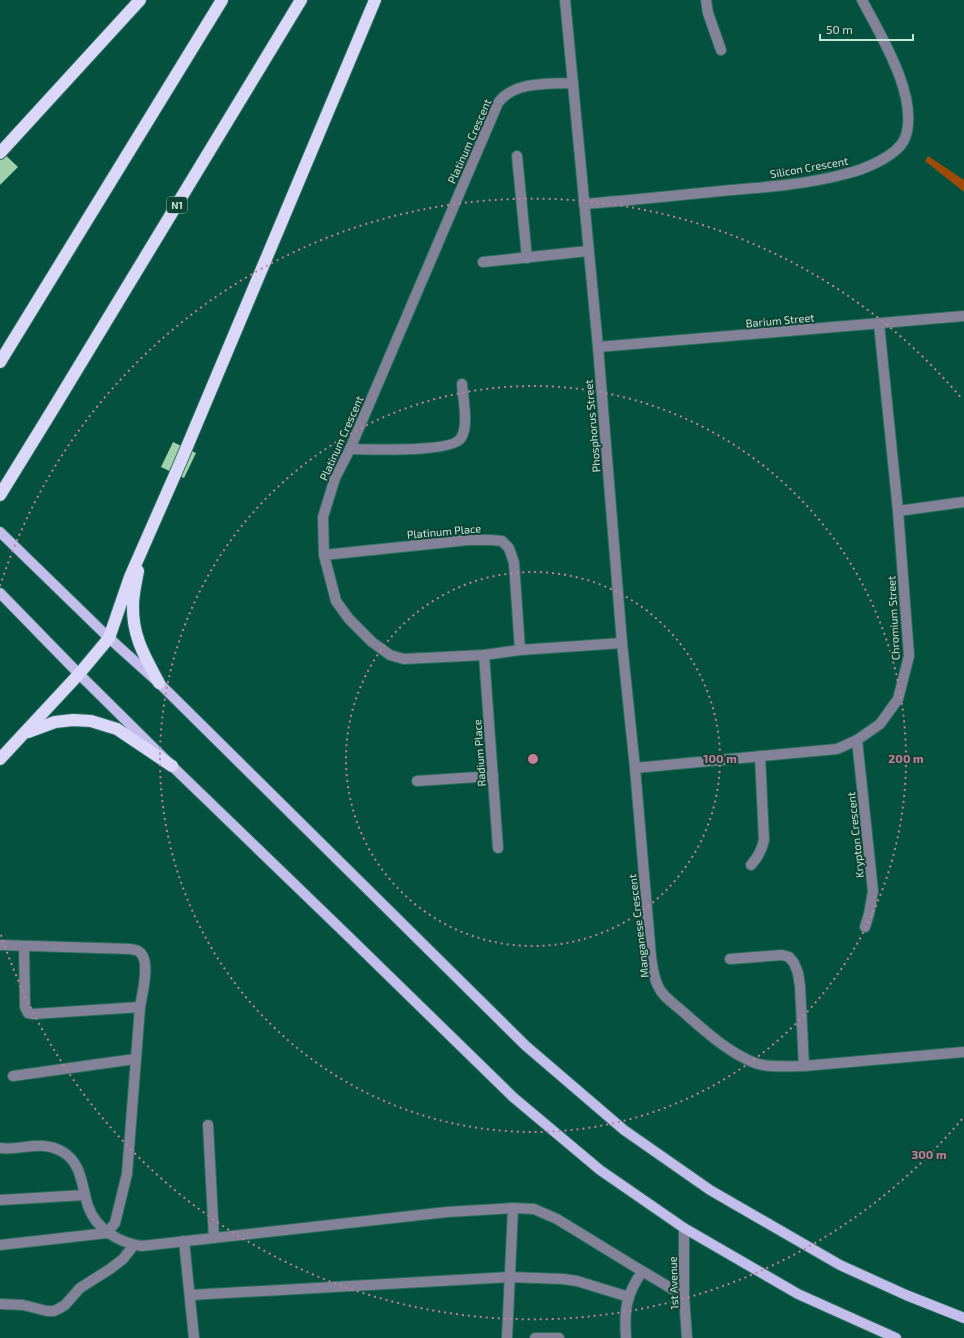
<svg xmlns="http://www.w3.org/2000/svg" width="964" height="1338" viewBox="0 0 964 1338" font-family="'Exo 2',sans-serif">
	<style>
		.green { fill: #9f4b07 }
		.building { fill: #a0d1aa }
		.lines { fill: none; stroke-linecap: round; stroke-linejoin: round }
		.minor-casing { stroke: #2a6f5d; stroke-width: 12 }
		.major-casing { stroke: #2a6f5d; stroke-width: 12 }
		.highway-casing { stroke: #2a6f5d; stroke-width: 14 }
		.minor { stroke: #848298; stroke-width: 10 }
		.major { stroke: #c2bdea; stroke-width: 10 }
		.highway { stroke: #dbd7f8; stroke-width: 12 }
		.ring { fill: none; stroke: #c47e9a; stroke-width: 2; stroke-dasharray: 2 4 }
		.labels { text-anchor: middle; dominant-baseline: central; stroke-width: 4; stroke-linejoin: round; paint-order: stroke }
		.shield { fill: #0f4435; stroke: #8eb5a8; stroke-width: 1 }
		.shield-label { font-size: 10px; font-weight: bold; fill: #c5e5d9 }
		.street-label { font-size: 11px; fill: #c5e5d9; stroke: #0f4435 }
		.centre { fill: #c47e9a; stroke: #0f4435; stroke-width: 2 }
		.ring-label { font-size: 12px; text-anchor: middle; font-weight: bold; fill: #c47e9a; stroke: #0f4435; stroke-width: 4; stroke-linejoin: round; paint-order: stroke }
	</style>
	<rect width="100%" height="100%" fill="#03513e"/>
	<polygon class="green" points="928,156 964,180 964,192 925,161"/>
	<g class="building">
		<polygon points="0,150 18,167 0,185"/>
		<polygon points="173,442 196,453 184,478 161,467"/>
	</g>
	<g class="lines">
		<g class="minor-casing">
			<g id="minor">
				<path d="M565 0 598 347 622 643 635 768 650 945C651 958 652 973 658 986 662 996 673 1003 681 1010 704 1030 727 1052 755 1063 770 1068 788 1066 804 1066L964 1052"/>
				<polyline points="706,0 708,13 721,50"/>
				<path d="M573 83C548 84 514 81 498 103L350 449 335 478 323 517 324 555 336 601 349 619 372 642 390 655 404 659 484 655 520 650 622 643"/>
				<polyline points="517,156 527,258"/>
				<path d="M584 204C633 200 682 195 731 190 769 187 808 184 845 174 863 170 898 156 905 138 920 98 880 34 862 0"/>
				<polyline points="483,262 588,251"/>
				<polyline points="598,347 964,316"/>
				<path d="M350 449C369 449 452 453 461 438 469 426 463 398 462 384"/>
				<polyline points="898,511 964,502"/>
				<polyline points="324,555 468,540 491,540 502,541 509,548 514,563 520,650"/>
				<polyline points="484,655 498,848"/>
				<polyline points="857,740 873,891 869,914 865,927"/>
				<polyline points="635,768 837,749 857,740 880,724 898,699 909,656 898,511 879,324"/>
				<polyline points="417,781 493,776"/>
				<path d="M751 865C758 857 762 850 764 840L760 756"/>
				<path d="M0 945 131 949C134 950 136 950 138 951 152 958 142 994 140 1007L127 1174 115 1223 107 1233 0 1245"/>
				<polyline points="24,946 25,1007 28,1013 33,1014 140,1007"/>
				<polyline points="730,959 782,955 789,957 794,963 798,973 800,986 804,1066"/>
				<polyline points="13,1076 135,1059"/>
				<polyline points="208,1125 214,1238"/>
				<path d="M0 1148C21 1151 42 1139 63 1152 82 1163 82 1188 88 1206 96 1229 119 1243 142 1246L447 1212 513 1208 534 1209 557 1219 637 1268 684 1296"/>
				<polyline points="0,1200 85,1195"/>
				<polyline points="684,1228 684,1296 687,1338"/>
				<polyline points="184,1241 194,1338"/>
				<polyline points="190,1295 510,1277 563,1279 577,1281 629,1297"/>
				<polyline points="0,1304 23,1305 47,1311 54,1311 60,1308 65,1305 80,1288 110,1269 123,1259 134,1245"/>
				<polyline points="507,1338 513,1208"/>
				<polyline points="535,1338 559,1338"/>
				<path d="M626 1338C624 1311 626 1294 642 1272"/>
			</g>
		</g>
		<g class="major-casing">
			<g id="major">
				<polyline points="0,532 109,638 159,683 526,1046 624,1130 710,1190 840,1265 906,1295 964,1318"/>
				<polyline points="0,593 79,674 172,766 348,936 513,1097 600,1170 684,1228 798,1294 896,1338"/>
			</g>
		</g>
		<g class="highway-casing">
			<g id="highway">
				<polyline points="0,153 140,0"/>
				<polyline points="0,362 222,0"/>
				<polyline points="0,495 53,409 301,0"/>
				<path d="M138 571C136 582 133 594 133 605 132 636 145 657 159 683"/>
				<polyline points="28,732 55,722 73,720 91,721 117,729 172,766"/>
				<polyline points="0,759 79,674 109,638 130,577 181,461 375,0"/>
			</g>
		</g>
		<use href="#minor" class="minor"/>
		<use href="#major" class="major"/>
		<use href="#highway" class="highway"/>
	</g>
	<g class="ring">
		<circle cx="533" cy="759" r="187"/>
		<circle cx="533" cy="759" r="373"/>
		<path d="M962 1119A560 560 0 0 1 0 932M0 586A560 560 0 0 1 962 399"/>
	</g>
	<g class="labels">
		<rect class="shield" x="167" y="197" width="20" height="16" rx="3"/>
		<g class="shield-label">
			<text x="177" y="205">N1</text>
		</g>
		<g class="street-label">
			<text transform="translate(469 141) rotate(-66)">Platinum Crescent</text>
			<text transform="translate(809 167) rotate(-10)">Silicon Crescent</text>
			<text transform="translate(780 320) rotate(-5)">Barium Street</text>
			<text transform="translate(592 426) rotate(-95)">Phosphorus Street</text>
			<text transform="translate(341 438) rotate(-66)">Platinum Crescent</text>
			<text transform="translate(444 531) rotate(-5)">Platinum Place</text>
			<text transform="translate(893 618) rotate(-93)">Chromium Street</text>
			<text transform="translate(479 753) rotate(-94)">Radium Place</text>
			<text transform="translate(855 835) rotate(-96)">Krypton Crescent</text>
			<text transform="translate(638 926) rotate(-97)">Manganese Crescent</text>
			<text transform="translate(673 1283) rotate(-92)">1st Avenue</text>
		</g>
	</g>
	<circle cx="533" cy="759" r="6" class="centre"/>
	<g class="ring-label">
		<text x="720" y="763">100 m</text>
		<text x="906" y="763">200 m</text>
		<text x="929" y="1159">300 m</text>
	</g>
	<path d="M820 34v6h93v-6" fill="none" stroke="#c5e5d9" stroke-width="2"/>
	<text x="826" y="34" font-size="12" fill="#c5e5d9" stroke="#0f4435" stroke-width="3" paint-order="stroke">50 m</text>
</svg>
